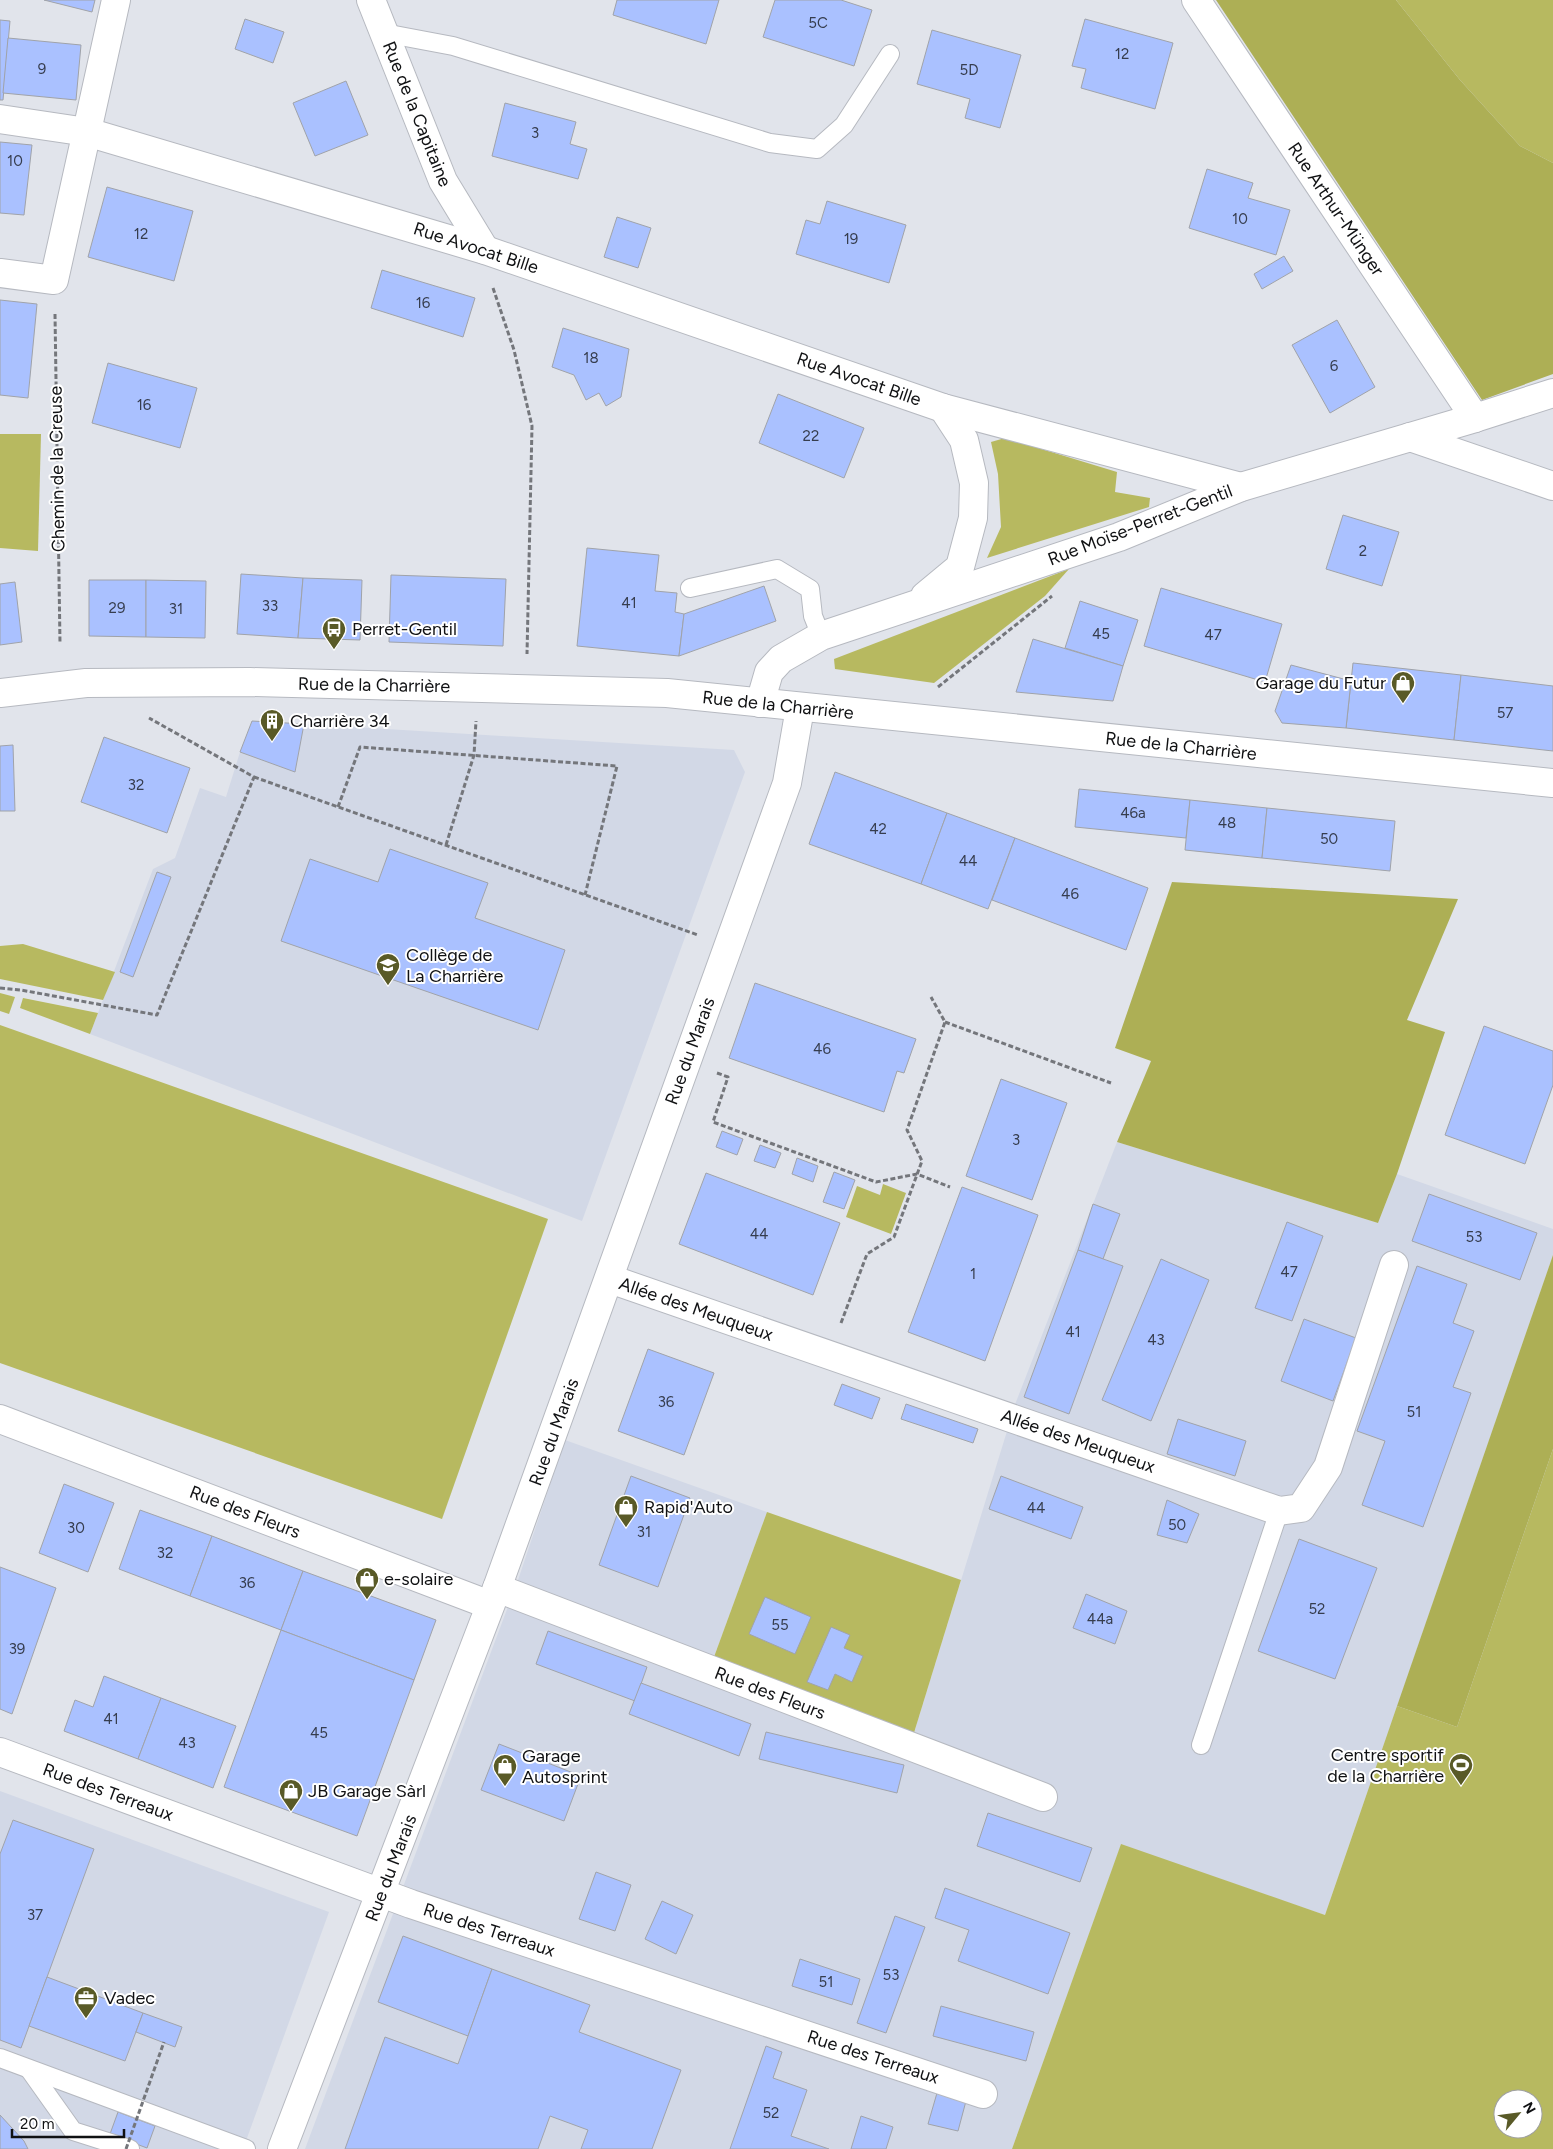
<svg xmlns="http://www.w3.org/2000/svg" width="1553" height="2149" viewBox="0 0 1553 2149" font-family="Figtree,sans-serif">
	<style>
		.built { fill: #d2d8e6 }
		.green { fill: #b7b960; fill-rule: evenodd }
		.forest { fill: #adaf55 }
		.building { fill: #aac1ff; stroke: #a0a3a9 }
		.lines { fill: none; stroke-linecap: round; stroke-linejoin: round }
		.lane-casing { stroke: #b6b9c0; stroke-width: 20 }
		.street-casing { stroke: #b6b9c0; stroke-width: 30 }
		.secondary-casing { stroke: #b6b9c0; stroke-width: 30 }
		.path { stroke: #74767b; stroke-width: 3; stroke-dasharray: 5 2.5; stroke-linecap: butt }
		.lane { stroke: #fff; stroke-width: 18 }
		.street { stroke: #fff; stroke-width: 28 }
		.secondary { stroke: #fff; stroke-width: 28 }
		.path-bridge { stroke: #74767b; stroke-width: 3; stroke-dasharray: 5 2.5; stroke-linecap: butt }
		.labels { text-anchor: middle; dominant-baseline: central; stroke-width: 4; stroke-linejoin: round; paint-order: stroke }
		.number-label { font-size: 15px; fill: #363d4e }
		.street-label { font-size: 18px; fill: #101113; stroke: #fff }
		.poi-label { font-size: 18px; fill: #101113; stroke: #fff; text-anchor: start }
	</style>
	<rect width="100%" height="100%" fill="#e1e4eb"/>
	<g class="built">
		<polygon points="304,724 734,750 745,772 582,1221 90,1034 153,869 175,858 200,788 226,797 240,752 295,772"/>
		<polygon points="1117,1142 1378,1223 1397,1174 1553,1229 1553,1255 1325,1915 1121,1845 1012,2149 305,2149 518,1580 565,1440 767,1512 714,1657 913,1736 1016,1402"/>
		<polygon points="0,1791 329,1912 243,2149 0,2149"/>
	</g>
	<g class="green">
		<polygon points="1396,0 1553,0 1553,163 1520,146 1460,80"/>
		<polygon points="0,434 41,434 38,551 0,548"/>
		<polygon points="1005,438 1117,472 1115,492 1150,498 1149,507 987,558 1001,527 998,474 991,442"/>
		<polygon points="1069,569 1045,596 934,683 835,669 834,659"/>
		<polygon points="23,944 115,972 103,1000 0,979 0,946"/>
		<polygon points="0,993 15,997 9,1014 0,1011"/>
		<polygon points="23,998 98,1013 90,1034 20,1008"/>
		<polygon points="0,1025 548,1219 442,1519 0,1363"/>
		<polygon points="883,1184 906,1193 891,1234 846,1217 857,1186 880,1195"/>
		<path d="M1553 1449V2149H1012L1121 1844 1325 1915 1397 1706 1457 1727ZM1503 2099H1533V2129H1503Z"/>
		<polygon points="767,1512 961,1580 913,1736 714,1657"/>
	</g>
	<g class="forest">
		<polygon points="1216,0 1396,0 1460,80 1520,146 1553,163 1553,374 1482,400"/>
		<polygon points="1172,882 1458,899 1407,1020 1445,1032 1397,1174 1378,1223 1117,1142 1151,1061 1115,1048"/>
		<polygon points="1553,1255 1553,1449 1457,1727 1397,1706"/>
	</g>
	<g class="building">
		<polygon points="44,0 95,0 92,12"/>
		<polygon points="617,0 719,0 706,44 613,15"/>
		<polygon points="775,0 841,0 872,10 854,66 763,37"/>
		<polygon points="245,19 284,32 273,63 235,49"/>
		<polygon points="1085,19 1173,43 1155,109 1081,88 1086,69 1072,66"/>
		<polygon points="0,20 10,21 3,100 0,100"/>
		<polygon points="932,30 1021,55 1000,128 965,118 970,99 917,84"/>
		<polygon points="8,38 81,45 76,100 3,93"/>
		<polygon points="346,81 368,135 315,156 293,103"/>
		<polygon points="505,103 576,122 570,144 587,149 578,179 492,156"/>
		<polygon points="0,142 32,145 24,215 0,213"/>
		<polygon points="1207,169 1253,183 1248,198 1290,210 1276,255 1189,228"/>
		<polygon points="107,187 193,211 174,281 88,257"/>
		<polygon points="827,201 906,225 889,283 796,254 806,220 820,224"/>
		<polygon points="617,217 651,228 638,268 604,257"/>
		<polygon points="1284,256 1293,271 1262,289 1254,274"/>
		<polygon points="382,270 475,298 463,337 371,308"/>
		<polygon points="0,300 37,304 28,398 0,395"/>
		<polygon points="1337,320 1375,387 1330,413 1292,345"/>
		<polygon points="563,328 629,349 621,397 606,406 599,393 586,400 574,375 552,367"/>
		<polygon points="108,363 197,388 180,448 92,423"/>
		<polygon points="778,394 864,428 844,478 759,443"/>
		<polygon points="1343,515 1399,532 1382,586 1326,569"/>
		<polygon points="587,548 659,555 655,591 677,593 675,612 684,614 679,656 577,646"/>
		<polygon points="241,574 303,578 298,638 237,634"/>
		<polygon points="391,575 506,579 503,646 389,642"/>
		<polygon points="303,578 362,580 360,640 298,638"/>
		<polygon points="89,580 146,580 146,637 89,636"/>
		<polygon points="146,580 206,581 205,638 146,637"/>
		<polygon points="15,582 22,642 0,645 0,584"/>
		<polygon points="764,586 776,621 679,656 684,614"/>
		<polygon points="1161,588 1282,624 1265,682 1144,646"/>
		<polygon points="1080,601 1138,620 1123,666 1065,648"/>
		<polygon points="1033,639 1123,666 1113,701 1016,692"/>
		<polygon points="1353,663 1461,675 1454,740 1346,728"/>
		<polygon points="1291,665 1351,681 1346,728 1282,723 1275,711"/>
		<polygon points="1461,675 1553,686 1553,751 1454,740"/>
		<polygon points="252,721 304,724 295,772 240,752"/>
		<polygon points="104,737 190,768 167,833 81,802"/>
		<polygon points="13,745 15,811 0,811 0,746"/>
		<polygon points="835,772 947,813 921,884 809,844"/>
		<polygon points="1079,789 1190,800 1186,838 1075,827"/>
		<polygon points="1190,800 1267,808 1262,858 1185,850"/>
		<polygon points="1267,808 1395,821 1390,871 1262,858"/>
		<polygon points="947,813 1015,838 988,909 921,884"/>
		<polygon points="1015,838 1148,888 1126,950 992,900"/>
		<polygon points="390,849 488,883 475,918 565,950 538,1030 281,941 310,859 378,882"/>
		<polygon points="157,872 171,877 133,977 120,972"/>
		<polygon points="755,983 916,1039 904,1073 897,1071 884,1112 729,1058"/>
		<polygon points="1484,1026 1553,1051 1553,1085 1525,1164 1445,1135"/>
		<polygon points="1001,1079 1067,1103 1032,1200 966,1176"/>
		<polygon points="722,1131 743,1139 737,1155 716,1147"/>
		<polygon points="760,1145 781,1153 775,1168 754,1161"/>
		<polygon points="797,1158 818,1166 813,1182 792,1174"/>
		<polygon points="834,1172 855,1180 844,1209 823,1202"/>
		<polygon points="706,1173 840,1223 813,1295 679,1244"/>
		<polygon points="962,1187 1038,1215 985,1361 908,1332"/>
		<polygon points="1429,1194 1537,1233 1520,1280 1412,1241"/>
		<polygon points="1093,1204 1120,1214 1103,1259 1078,1250"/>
		<polygon points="1287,1222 1323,1236 1292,1321 1255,1308"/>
		<polygon points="1078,1250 1123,1266 1069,1414 1024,1397"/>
		<polygon points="1161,1259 1209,1280 1151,1421 1102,1400"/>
		<polygon points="1417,1266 1467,1284 1453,1323 1474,1331 1453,1387 1471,1393 1423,1527 1362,1505 1385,1441 1357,1431"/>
		<polygon points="1304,1319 1356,1338 1333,1401 1281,1381"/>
		<polygon points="648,1349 714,1373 684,1455 618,1431"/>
		<polygon points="842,1384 880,1398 872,1419 834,1405"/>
		<polygon points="906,1404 978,1429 973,1443 901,1419"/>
		<polygon points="1178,1419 1246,1441 1235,1476 1167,1454"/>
		<polygon points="631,1476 690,1498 658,1587 599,1565"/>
		<polygon points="1001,1476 1083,1507 1071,1539 989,1509"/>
		<polygon points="64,1484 114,1503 88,1572 39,1553"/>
		<polygon points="1167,1500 1199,1514 1187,1543 1157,1535"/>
		<polygon points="140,1510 212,1536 190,1596 119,1569"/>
		<polygon points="212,1536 303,1571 281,1630 190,1596"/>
		<polygon points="1299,1539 1377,1568 1335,1679 1258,1651"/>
		<polygon points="0,1567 56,1588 12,1714 0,1709"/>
		<polygon points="303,1571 436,1620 414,1680 281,1630"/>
		<polygon points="1086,1594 1127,1611 1115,1644 1073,1628"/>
		<polygon points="765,1597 811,1617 795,1654 749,1634"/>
		<polygon points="831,1627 850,1635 844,1648 863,1656 852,1682 835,1674 828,1690 807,1682"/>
		<polygon points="281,1630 414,1680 357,1836 224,1787"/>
		<polygon points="548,1631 647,1667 635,1701 536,1664"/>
		<polygon points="104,1676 161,1698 138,1759 64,1731 75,1700 93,1707"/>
		<polygon points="641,1683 751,1724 739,1756 629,1714"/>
		<polygon points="161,1698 236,1726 213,1788 138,1759"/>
		<polygon points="766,1732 904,1765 897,1793 759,1759"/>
		<polygon points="499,1744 581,1776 564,1821 481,1790"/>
		<polygon points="988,1813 1092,1848 1080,1882 977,1846"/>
		<polygon points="13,1820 94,1849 21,2048 0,2040 0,1854"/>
		<polygon points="596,1872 631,1885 615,1931 579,1919"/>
		<polygon points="945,1888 1070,1933 1048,1994 958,1961 969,1930 935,1918"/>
		<polygon points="662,1901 693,1915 676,1954 645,1939"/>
		<polygon points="895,1916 925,1927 886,2033 857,2023"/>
		<polygon points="403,1936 492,1969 468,2036 378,2002"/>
		<polygon points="800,1959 860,1979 852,2005 792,1986"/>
		<polygon points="492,1969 590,2005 579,2032 681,2070 652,2149 581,2149 588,2130 550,2116 538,2149 345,2149 385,2037 458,2064"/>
		<polygon points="47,1977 143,2013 125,2061 29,2026"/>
		<polygon points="941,2006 1034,2032 1026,2061 933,2036"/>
		<polygon points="143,2013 182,2027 175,2047 136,2032"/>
		<polygon points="766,2046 782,2052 773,2078 807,2090 791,2136 829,2149 730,2149"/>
		<polygon points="937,2093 966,2101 958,2131 928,2124"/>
		<polygon points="118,2112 155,2126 147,2148 110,2134"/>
		<polygon points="0,2115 24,2141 28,2149 0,2149"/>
		<polygon points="861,2116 893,2127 886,2149 851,2149"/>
	</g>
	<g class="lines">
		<g class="lane-casing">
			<g id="lane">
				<polyline points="384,33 453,46 770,143 817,149 844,125 890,54"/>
				<polyline points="690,588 777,569 810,589 813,616 821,636"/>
				<polyline points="1201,1745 1279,1511"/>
				<polyline points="0,2058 246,2149"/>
				<polyline points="29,2069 73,2131 130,2149"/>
			</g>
		</g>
		<g class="street-casing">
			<g id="street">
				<polyline points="371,0 443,181 485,250"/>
				<polyline points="1196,0 1475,418"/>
				<polyline points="0,119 87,132 485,250 943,408 1241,487"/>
				<polyline points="0,273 54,280 116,0"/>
				<polyline points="1410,437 1553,486"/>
				<polyline points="925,596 960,567 973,518 974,483 964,440 943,408"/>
				<polyline points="760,703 769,672 781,659 821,636 1119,537 1241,487 1475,418 1553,393"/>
				<polyline points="610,1279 1279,1511 1301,1508 1328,1467 1394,1265"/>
				<polyline points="0,1419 490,1605"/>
				<polyline points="497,1588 1043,1797"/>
				<polyline points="0,1752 411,1904 983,2094"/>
				<polyline points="282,2149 497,1588 787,783 800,708"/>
			</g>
		</g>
		<g class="secondary-casing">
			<polyline id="secondary" points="0,693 86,683 250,682 667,693 1553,783"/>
		</g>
		<g class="path">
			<polyline points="493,288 514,350 532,426 527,654"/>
			<polyline points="55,314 60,643"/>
			<polyline points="938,687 1052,596"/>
			<polyline points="254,777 698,935"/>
			<polyline points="338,807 360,747 617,766 585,895"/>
			<polyline points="446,845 474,755 476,721"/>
			<polyline points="0,988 21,990 157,1015 254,777 149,718"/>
			<polyline points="945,1022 1111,1083"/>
			<polyline points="717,1073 728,1077 713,1122 876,1182 917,1174 950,1187"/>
			<polyline points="841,1323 867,1254 894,1237 922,1161 907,1130 945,1022 931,997"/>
		</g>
		<use href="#lane" class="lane"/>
		<use href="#street" class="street"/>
		<use href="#secondary" class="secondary"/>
		<polyline class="path-bridge" points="126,2149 164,2042"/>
	</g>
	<defs>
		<g id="bus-pin" transform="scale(1.25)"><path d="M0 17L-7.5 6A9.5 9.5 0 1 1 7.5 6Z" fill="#595a27" stroke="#fff"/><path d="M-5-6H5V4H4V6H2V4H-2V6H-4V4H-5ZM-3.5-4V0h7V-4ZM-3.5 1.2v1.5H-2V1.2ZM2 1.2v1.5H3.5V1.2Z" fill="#fff"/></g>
		<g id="shop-pin" transform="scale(1.25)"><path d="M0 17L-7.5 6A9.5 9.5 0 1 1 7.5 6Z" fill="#595a27" stroke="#fff"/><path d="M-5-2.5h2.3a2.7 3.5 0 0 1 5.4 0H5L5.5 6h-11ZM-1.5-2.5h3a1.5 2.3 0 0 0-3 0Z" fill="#fff"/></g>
		<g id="building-pin" transform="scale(1.25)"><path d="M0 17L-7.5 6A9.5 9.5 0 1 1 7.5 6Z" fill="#595a27" stroke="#fff"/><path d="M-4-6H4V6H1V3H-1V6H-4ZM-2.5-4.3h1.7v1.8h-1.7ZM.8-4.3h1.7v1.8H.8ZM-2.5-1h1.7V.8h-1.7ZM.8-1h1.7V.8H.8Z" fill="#fff"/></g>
		<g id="school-pin" transform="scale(1.25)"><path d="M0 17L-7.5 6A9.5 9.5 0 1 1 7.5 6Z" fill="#595a27" stroke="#fff"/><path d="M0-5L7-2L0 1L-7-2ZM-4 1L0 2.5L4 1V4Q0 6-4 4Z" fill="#fff"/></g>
		<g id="stadium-pin" transform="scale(1.25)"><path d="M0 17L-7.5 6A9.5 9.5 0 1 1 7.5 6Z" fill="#595a27" stroke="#fff"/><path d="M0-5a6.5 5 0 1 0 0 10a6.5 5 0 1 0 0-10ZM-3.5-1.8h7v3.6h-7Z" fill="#fff"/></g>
		<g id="office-pin" transform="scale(1.25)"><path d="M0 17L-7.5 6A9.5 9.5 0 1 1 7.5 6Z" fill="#595a27" stroke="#fff"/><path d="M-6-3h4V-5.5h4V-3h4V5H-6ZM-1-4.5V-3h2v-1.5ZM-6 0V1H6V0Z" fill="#fff"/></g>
	</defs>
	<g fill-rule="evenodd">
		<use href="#bus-pin" x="334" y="629"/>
		<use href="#shop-pin" x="1403" y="683"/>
		<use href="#building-pin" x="272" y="721"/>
		<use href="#school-pin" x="388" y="965"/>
		<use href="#shop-pin" x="626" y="1507"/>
		<use href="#shop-pin" x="367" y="1579"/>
		<use href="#stadium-pin" x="1461" y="1765"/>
		<use href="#shop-pin" x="505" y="1766"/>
		<use href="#shop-pin" x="291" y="1791"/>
		<use href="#office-pin" x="86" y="1998"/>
	</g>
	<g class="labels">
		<g class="number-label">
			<text x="818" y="23">5C</text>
			<text x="1122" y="54">12</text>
			<text x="42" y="69">9</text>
			<text x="969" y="70">5D</text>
			<text x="535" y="133">3</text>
			<text x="15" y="161">10</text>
			<text x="1240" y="219">10</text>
			<text x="141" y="234">12</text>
			<text x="851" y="239">19</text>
			<text x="423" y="303">16</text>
			<text x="591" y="358">18</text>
			<text x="1334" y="366">6</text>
			<text x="144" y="405">16</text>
			<text x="811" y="436">22</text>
			<text x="1363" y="551">2</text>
			<text x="629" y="603">41</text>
			<text x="270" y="606">33</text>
			<text x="117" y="608">29</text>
			<text x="176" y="609">31</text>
			<text x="1101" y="634">45</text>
			<text x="1213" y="635">47</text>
			<text x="1505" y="713">57</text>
			<text x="136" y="785">32</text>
			<text x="1133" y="813">46a</text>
			<text x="1227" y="823">48</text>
			<text x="878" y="829">42</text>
			<text x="1329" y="839">50</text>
			<text x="968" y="861">44</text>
			<text x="1070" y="894">46</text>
			<text x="822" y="1049">46</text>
			<text x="1016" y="1140">3</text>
			<text x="759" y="1234">44</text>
			<text x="1474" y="1237">53</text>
			<text x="1289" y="1272">47</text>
			<text x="973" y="1274">1</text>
			<text x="1073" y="1332">41</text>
			<text x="1156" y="1340">43</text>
			<text x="666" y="1402">36</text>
			<text x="1414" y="1412">51</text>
			<text x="1036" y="1508">44</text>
			<text x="1177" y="1525">50</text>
			<text x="76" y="1528">30</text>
			<text x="644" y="1532">31</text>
			<text x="165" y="1553">32</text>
			<text x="247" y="1583">36</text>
			<text x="1317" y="1609">52</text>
			<text x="1100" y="1619">44a</text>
			<text x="780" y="1625">55</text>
			<text x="17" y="1649">39</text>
			<text x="111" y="1719">41</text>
			<text x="319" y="1733">45</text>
			<text x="187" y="1743">43</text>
			<text x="35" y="1915">37</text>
			<text x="891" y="1975">53</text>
			<text x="826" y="1982">51</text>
			<text x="771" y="2113">52</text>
		</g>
		<g class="street-label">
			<text transform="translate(417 114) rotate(68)">Rue de la Capitaine</text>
			<text transform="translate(1336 209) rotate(56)">Rue Arthur-Münger</text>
			<text transform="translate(476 248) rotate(18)">Rue Avocat Bille</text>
			<text transform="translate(859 379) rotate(19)">Rue Avocat Bille</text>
			<text transform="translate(57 469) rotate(-91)">Chemin de la Creuse</text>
			<text transform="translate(1140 525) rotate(-21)">Rue Moïse-Perret-Gentil</text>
			<text transform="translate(374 685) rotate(1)">Rue de la Charrière</text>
			<text transform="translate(778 705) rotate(6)">Rue de la Charrière</text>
			<text transform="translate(1181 746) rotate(6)">Rue de la Charrière</text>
			<text transform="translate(690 1051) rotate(-70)">Rue du Marais</text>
			<text transform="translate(696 1309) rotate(19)">Allée des Meuqueux</text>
			<text transform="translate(554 1432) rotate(-70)">Rue du Marais</text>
			<text transform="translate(1078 1441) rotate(19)">Allée des Meuqueux</text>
			<text transform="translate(245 1512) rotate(21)">Rue des Fleurs</text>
			<text transform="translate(770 1693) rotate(21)">Rue des Fleurs</text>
			<text transform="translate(108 1792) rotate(20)">Rue des Terreaux</text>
			<text transform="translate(391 1868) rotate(-69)">Rue du Marais</text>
			<text transform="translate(489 1930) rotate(18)">Rue des Terreaux</text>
			<text transform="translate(873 2057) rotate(18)">Rue des Terreaux</text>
		</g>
		<g class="poi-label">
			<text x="352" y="629">Perret-Gentil</text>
			<text x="1386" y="683" text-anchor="end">Garage du Futur</text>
			<text x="290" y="721">Charrière 34</text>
			<text x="406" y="955">Collège de<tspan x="406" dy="21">La Charrière</tspan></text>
			<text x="644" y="1507">Rapid'Auto</text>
			<text x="384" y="1579">e-solaire</text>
			<text x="1444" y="1755" text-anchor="end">Centre sportif<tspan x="1444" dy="21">de la Charrière</tspan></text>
			<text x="522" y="1756">Garage<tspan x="522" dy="21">Autosprint</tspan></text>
			<text x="308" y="1791">JB Garage Sàrl</text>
			<text x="104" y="1998">Vadec</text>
		</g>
	</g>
	<g transform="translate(1518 2114) rotate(61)"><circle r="24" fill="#ffffff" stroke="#9fa0a1"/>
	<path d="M0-4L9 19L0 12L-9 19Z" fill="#595a27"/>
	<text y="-8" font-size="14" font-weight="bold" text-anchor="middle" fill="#101113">N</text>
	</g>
	<path d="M12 2129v8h112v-8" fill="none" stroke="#101113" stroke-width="2.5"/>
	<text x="20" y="2129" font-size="15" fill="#101113" stroke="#ffffff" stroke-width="4" paint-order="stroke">20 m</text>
</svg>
